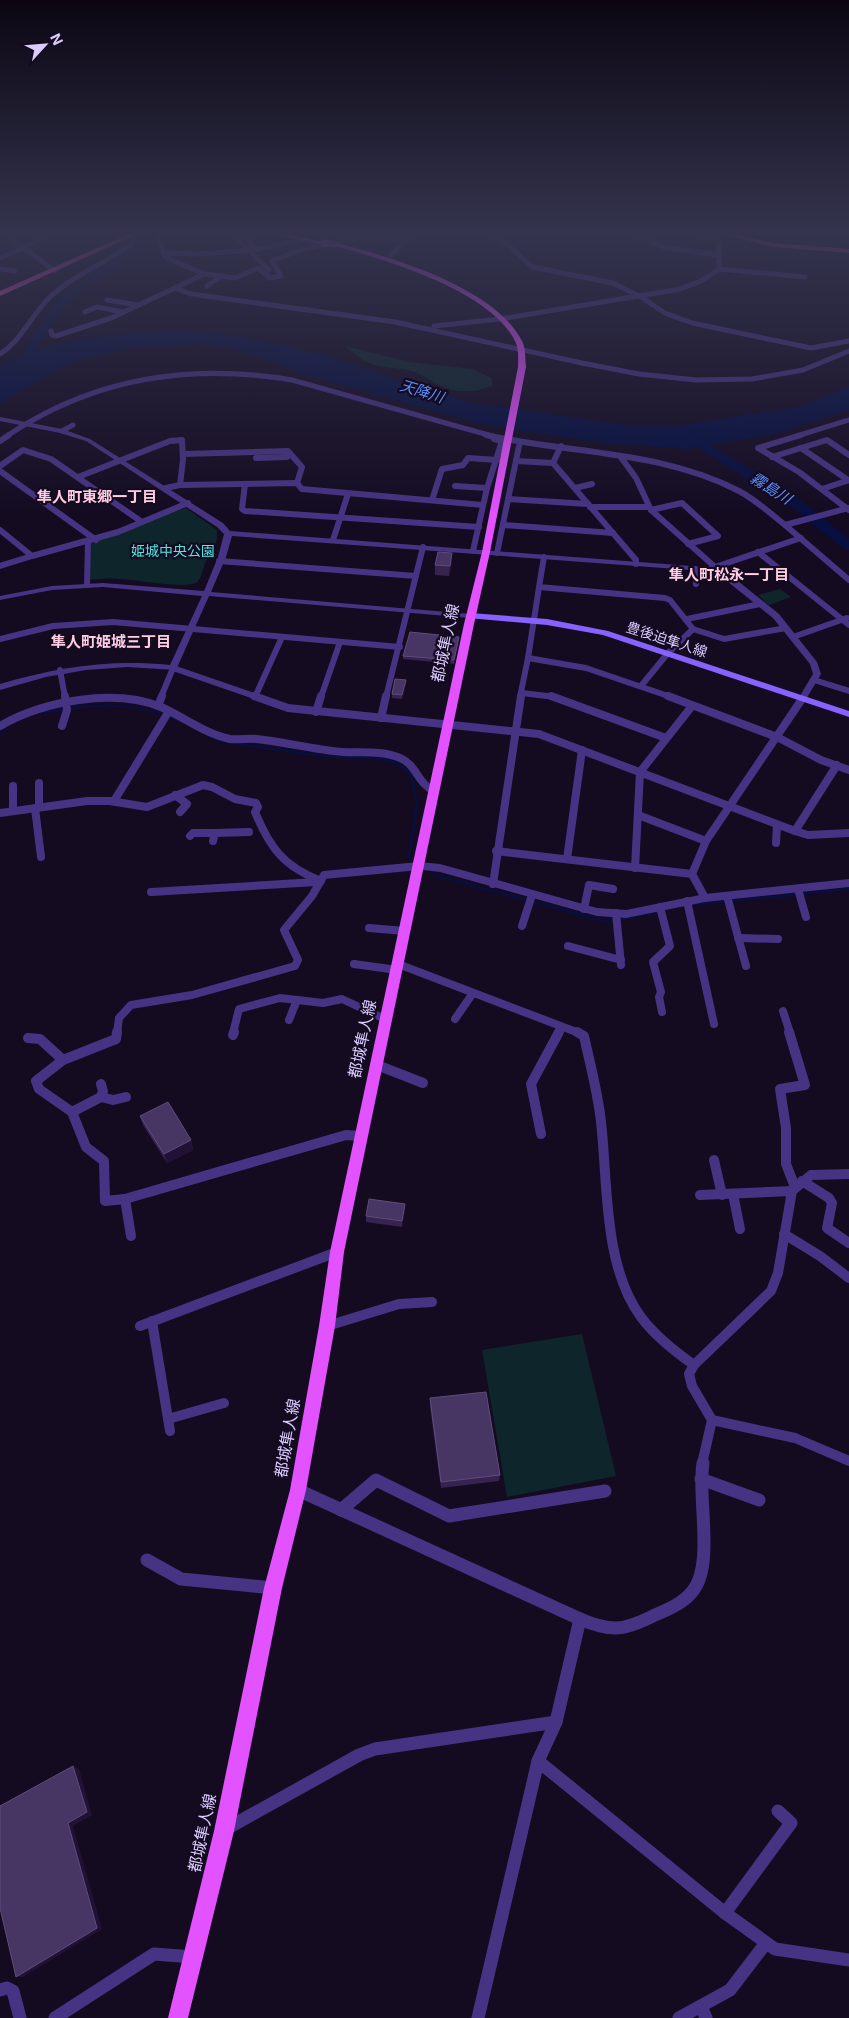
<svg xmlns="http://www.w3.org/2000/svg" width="849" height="2018" viewBox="0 0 849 2018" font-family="Inter,'Noto Sans JP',sans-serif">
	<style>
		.green { fill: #0e262b }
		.water { fill: #060f3f }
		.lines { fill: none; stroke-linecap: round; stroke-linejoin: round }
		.stream-far1 { stroke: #060f3f; stroke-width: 2 }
		.stream { stroke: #060f3f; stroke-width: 2.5 }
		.river { fill: #060f3f; fill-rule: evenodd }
		.minor-far4 { stroke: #473383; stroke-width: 5 }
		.minor-far3 { stroke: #473383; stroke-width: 6 }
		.minor-far2 { stroke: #473383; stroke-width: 8 }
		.minor-far1 { stroke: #473383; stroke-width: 10 }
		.minor { stroke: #473383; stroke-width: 13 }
		.tertiary { fill: #473383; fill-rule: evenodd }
		.secondary { fill: #8762ff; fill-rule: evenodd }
		.primary { fill: #e352ff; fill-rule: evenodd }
		.trunk { fill: #f14cbc; fill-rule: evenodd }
		.primary-bridge { stroke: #e352ff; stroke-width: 7 }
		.wall { fill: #362350 }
		.shaded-wall { fill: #211235 }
		.building { fill: #473563; stroke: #5f4c7b }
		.labels { text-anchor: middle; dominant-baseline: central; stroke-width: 4.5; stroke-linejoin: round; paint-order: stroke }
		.far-park-label { font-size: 14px; fill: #50e6e1; stroke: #140b21 }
		.far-street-label { font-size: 14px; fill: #dccbff; stroke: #140b21 }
		.far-water-label { font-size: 15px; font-style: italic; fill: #598fff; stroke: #140b21 }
		.far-neighbourhood-label { font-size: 15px; font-weight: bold; fill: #ffcde2; stroke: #140b21 }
		.street-label { font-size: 16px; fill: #dccbff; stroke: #140b21 }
	</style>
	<rect width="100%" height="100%" fill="#140b21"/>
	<g class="green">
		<path d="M345 346 410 362 472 369 492 378V386C470 394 454 393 433 382 427 378 419 373 412 371 378 364 374 372 345 346Z"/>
		<path d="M186 508 217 530C218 544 213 550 206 561 203 567 202 578 197 582 186 590 134 579 120 579 110 578 99 579 89 580V543Z"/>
		<polygon points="780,589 791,597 769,605 758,595"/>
		<polygon points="582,1334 616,1476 507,1497 482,1350"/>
	</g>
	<path class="water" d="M176 331 243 336 321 354 467 402 626 425H681L801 406 849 386V410L775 434 687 449 604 443 489 426 303 374 255 355 206 344 135 347 71 362 0 403V366C53 337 116 334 176 331Z"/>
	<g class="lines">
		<polyline class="stream-far1" points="845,232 849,232"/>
		<g class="stream">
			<path d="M41 713C92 704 129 700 178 720"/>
			<polyline points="0,731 7,727"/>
			<polyline points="208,736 226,742 321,756 381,759 393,762 405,769 412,779 417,804 409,858"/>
			<polyline points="434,875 608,922 660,911"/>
			<polyline points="688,905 849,889"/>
		</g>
		<g class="river">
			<path d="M134 232H144L151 242C139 258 121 265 104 275 64 299 43 330 28 373L26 375H18L16 373C32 331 53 297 92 273 107 264 124 257 138 245L141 242Z"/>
			<polygon points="689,432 803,502 849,539 849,550 844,549 793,508 685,439 683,436 685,433"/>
		</g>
		<g class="minor-far4">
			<polyline points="2,232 55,271"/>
			<polyline points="156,232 165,257 204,274"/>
			<polyline points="231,232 269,270"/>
			<polyline points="263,232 246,237 255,250 305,239"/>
			<polyline points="432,232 408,238 358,237 301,250 272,261 281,276 270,278 258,268 235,278 204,274 175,288 191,294 395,322 582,363 639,374 696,380 752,379 803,370 849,351"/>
			<polyline points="486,232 506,243 532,267 613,283 641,297 665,313 692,323 811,348 849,341"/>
			<polyline points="619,232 643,238 663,247 718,255"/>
			<polyline points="675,232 709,239"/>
			<polyline points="782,232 849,235"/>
			<polyline points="165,253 197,254 255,250"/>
			<polyline points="0,258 57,232"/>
			<polyline points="388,259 408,238"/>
			<polyline points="0,269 15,271"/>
			<polyline points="719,269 805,277"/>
			<polyline points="207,286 222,276"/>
			<polyline points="107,300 138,305"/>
			<polyline points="85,312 97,307 123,312"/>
			<polyline points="434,326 500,319 680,289 701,281 719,269 719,239 702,232"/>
			<polyline points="51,331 52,335 56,336 111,318 175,288"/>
			<path d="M0 354C22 340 32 314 50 297 74 275 105 263 131 245L134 241 130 232"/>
			<polyline points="62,431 73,425"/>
			<path d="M7 436C93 378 190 363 292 380L492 436"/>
			<polyline points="797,436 849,420"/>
		</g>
		<g class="minor-far3">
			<path d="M486 435C570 454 660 450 739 491 756 500 770 513 785 525L849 508"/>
			<polyline points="801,435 758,448 799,472 849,510"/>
			<polyline points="0,441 9,435"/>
			<polyline points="801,448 848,480"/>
			<polyline points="183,454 288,451 302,467 297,483"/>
			<polyline points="620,456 636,478 651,510 715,567 801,538"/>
			<polyline points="772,457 827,440 849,455"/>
			<polyline points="256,458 287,457"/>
			<polyline points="516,461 553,463 636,560 636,564"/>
			<polyline points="553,463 561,446"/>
			<polyline points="0,466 23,450 51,459 142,522"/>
			<polyline points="0,471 96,540"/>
			<polyline points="78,477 170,441 182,440 183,460 180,485"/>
			<polyline points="245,484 242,509 245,511 479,527"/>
			<polyline points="455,486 487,488"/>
			<polyline points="166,488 180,485 297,483 302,489 483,505"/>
			<polyline points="575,488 592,484"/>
			<polyline points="822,489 849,480"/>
			<polyline points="508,499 588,504"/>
			<polyline points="432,500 442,469 463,465 468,458 497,460"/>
			<polyline points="590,507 648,507"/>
			<polyline points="651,510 682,503 718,536 688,544"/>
			<polyline points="503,525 613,533"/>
			<polyline points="785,525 849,580"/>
			<polyline points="0,530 32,556 118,532 188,503"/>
			<polyline points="333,540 348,494"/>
			<polyline points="473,551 487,488 502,441 494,439"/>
			<polyline points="758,552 849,625"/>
			<polyline points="497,553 519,446"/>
			<polyline points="544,557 539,587 665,598 670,600 693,629 724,639 786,628"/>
			<polyline points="219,561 416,576"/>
			<polyline points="0,566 32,556"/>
			<polyline points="695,569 696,584"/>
			<polyline points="87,585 88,541"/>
			<polyline points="687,619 760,604"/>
			<polyline points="793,637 847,618"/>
			<polyline points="0,639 53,626 113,622 400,647"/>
			<polyline points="528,658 539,587"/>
			<polyline points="60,670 65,697"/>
			<polyline points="814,680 849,691"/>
			<polyline points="641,686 668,653 693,629"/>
			<polyline points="522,693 555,697"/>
			<polyline points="161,697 173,668 257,697"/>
			<polyline points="255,697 282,637"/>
			<polyline points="321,697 340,642"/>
			<polyline points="386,697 423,547"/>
			<polyline points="520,697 528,658 586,668 671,697"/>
		</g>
		<g class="minor-far2">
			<polyline points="254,696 288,708 539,734 795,831 808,835 849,833"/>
			<polyline points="551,696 666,738"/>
			<polyline points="668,696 777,737 821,760 849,770"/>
			<polyline points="158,706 162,696"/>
			<polyline points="316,712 321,696"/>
			<polyline points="381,718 386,696"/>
			<path d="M0 726C43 701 114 688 161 707 184 717 205 734 230 739 239 740 248 738 257 739 286 742 314 750 343 752 362 753 382 750 400 758 416 764 418 784 434 791"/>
			<polyline points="62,726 67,710 65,696"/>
			<polyline points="39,783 39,807"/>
			<polyline points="13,786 13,811"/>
			<polyline points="175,795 187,804 180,812"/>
			<polyline points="114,801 169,711"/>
			<polyline points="35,808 41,857"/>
			<path d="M0 813 87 801H110L147 807 203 785 212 787 235 799 256 803 258 807 255 812C270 848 283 866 321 881"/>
			<polyline points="638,815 706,841"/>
			<polyline points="795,831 837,765"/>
			<polyline points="190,836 193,833 215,833"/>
			<polyline points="213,841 215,833 249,832"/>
			<polyline points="776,843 777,825"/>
			<polyline points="496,851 692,874"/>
			<polyline points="567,859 582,750"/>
			<polyline points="635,868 640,772 692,706"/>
			<polyline points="692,874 706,841 802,699"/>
			<polyline points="692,874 705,898"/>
			<polyline points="493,884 521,696"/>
			<polyline points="798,889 806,917"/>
			<polyline points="151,892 316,882"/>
			<polyline points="727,896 746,966"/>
			<polyline points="687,901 714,1024"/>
			<polyline points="660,907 670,946 653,962 661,992 659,997 662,1012"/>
			<polyline points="584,909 589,885 613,889"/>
			<polyline points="616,913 621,965"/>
			<polyline points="522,926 532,895"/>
			<polyline points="369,928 405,931"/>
			<polyline points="738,938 778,939"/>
			<polyline points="568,946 621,960"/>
			<polyline points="354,964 397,970"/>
			<polyline points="398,964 579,1033"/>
			<polyline points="783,1011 790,1033"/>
			<polyline points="455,1019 473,993"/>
			<polyline points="289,1020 297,1000"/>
			<polyline points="117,1033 119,1018 131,1005 192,995 295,966 298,960 284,930 312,896 324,875 419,866"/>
			<polyline points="233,1033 239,1009 280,998 323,1003 342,999 387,1020"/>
			<polyline points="558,1033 561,1028"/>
		</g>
		<g class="minor-far1">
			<polyline points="117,1032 116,1039 63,1060 36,1081 39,1089 72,1112 86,1147 104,1161 105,1201 125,1199 346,1135 361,1136"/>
			<path d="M577 1032 584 1036C590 1064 598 1093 601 1122 608 1182 603 1266 641 1317 655 1336 674 1351 694 1365"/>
			<polyline points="789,1032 805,1085 780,1089 786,1128 786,1164 795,1187"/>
			<polyline points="233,1035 234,1032"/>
			<polyline points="28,1038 40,1039 63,1060"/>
			<polyline points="377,1065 423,1083"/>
			<polyline points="101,1084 103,1091 101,1097"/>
			<polyline points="72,1112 101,1097 113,1100 126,1097"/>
			<polyline points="541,1134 531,1084 559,1032"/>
			<polyline points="714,1160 722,1195"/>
			<polyline points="802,1181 829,1198 832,1203 827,1228 849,1243"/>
			<polyline points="733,1194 740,1229"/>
			<polyline points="700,1195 792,1191"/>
			<polyline points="125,1199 131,1236"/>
			<polyline points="784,1234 820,1256 849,1278"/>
			<polyline points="152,1321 170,1431"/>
			<polyline points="140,1326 337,1252"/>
			<polyline points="327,1326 399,1304 432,1302"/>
			<polyline points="168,1419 224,1403"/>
			<polyline points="712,1420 795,1438 849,1461"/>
			<polyline points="702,1464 712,1420 692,1386 689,1374 694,1365 771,1291 778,1273 792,1191 811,1175 849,1174"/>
		</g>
		<g class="minor">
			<polyline points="701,1479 759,1500"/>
			<path d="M298 1490 580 1619C611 1632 623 1631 653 1616 667 1610 682 1604 692 1592 715 1565 697 1498 703 1463"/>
			<polyline points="341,1510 376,1480 449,1516 605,1491"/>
			<polyline points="147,1560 181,1579 273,1588"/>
			<polyline points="538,1761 725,1913 775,1949 849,1960"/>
			<polyline points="226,1829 359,1755 375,1749 556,1722"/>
			<polyline points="725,1913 791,1823 778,1811"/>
			<polyline points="0,1990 7,1988 13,1991 20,2018"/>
			<polyline points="701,2006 706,2018"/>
			<polyline points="55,2018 154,1954 193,1957"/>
			<polyline points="478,2018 538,1761 556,1722 580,1619"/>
			<polyline points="679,2018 730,1990 766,1943"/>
		</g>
		<g class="tertiary">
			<path d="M0 417 62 429 90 439 223 523 230 531 704 567 718 565 779 614 817 662 821 674 805 701H799L798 699 813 674 810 664 773 618 713 570 704 571 232 536 226 557 211 592 471 614 475 616 471 618 209 596 176 670 127 667 86 670 46 677 0 690V684C58 667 109 659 170 665L202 596 103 587 52 590 0 600V596L52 586 103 583 204 591 218 557 224 534 217 527 86 441 60 433 0 421Z"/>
			<polygon points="419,862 440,864 597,908 626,910 705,894 849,879 849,887 705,902 626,918 597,916 440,872 415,869 414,866"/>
		</g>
		<polygon class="secondary" points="471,613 547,619 608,631 849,711 849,717 603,635 547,625 468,618 466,616"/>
		<g class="primary">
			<polygon points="266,232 278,232 327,243 324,245"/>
			<path d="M333 242C388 256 495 287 522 341 526 349 525 358 526 367L490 552 474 624 344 1252 335 1326 306 1490 282 1588 234 1831 188 2018H168L214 1831 264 1588 290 1490 319 1326 330 1252 464 624 482 552 518 367C518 358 519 348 515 341 490 290 383 259 331 245Z"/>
		</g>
		<g class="trunk">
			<polygon points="133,232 142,232 0,296 0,291"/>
			<polygon points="716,232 728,232 773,243 849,249 849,253 773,247"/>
		</g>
		<polyline class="primary-bridge" points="324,243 333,244"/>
	</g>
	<g class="wall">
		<polygon points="452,563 449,576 435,575 435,565"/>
		<polygon points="459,637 454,664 403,659 403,656"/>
		<polygon points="406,683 402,699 392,698 392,694"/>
		<polygon points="140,1116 191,1140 193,1150 167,1163 143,1125"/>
		<polygon points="405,1210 402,1227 366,1222 366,1216"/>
		<polygon points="430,1398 500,1475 499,1481 441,1488 430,1406"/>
	</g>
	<g class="shaded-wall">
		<polygon points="452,553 452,563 449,576 450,566"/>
		<polygon points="406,680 406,683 402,699 402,695"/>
		<polygon points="191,1140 193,1150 167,1163 164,1154"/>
		<polygon points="405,1204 405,1210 402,1227 402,1221"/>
		<polygon points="73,1766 79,1769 92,1815 73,1826 102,1929 23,1977 16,1977 68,1823"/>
	</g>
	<g class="building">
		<polygon points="438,552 452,553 450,566 435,565"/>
		<polygon points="410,632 459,637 454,660 403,656"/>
		<polygon points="395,679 406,680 402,695 392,694"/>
		<polygon points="168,1102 191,1140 164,1154 140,1116"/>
		<polygon points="369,1199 405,1204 402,1221 366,1216"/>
		<polygon points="486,1392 500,1475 441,1482 430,1398"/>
		<polygon points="73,1766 87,1812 68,1823 97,1928 16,1977 0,1908 0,1806"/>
	</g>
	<linearGradient id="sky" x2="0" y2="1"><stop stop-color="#0b0612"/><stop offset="0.45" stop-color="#34344e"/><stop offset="1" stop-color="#34344e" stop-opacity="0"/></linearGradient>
	<rect width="849" height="515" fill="url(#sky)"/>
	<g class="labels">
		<g class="far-park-label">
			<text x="173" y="550">姫城中央公園</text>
		</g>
		<g class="far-street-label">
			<text transform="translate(667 639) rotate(18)">豊後迫隼人線</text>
		</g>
		<g class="far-water-label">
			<text transform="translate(422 391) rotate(17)">天降川</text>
			<text transform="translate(771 488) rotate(32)">霧島川</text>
		</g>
		<g class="far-neighbourhood-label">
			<text x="97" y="496">隼人町東郷一丁目</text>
			<text x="729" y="574">隼人町松永一丁目</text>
			<text x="111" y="641">隼人町姫城三丁目</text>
		</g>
		<g class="street-label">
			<text transform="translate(445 643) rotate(-78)">都城隼人線</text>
			<text transform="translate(362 1039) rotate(-78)">都城隼人線</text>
			<text transform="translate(287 1438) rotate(-80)">都城隼人線</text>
			<text transform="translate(202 1833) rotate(-78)">都城隼人線</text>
		</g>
	</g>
	<g transform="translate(45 45) rotate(64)" stroke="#140b21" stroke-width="4" paint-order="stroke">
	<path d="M0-4L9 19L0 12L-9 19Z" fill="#dccbff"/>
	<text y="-8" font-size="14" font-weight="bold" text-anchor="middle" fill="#dccbff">N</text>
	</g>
</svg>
